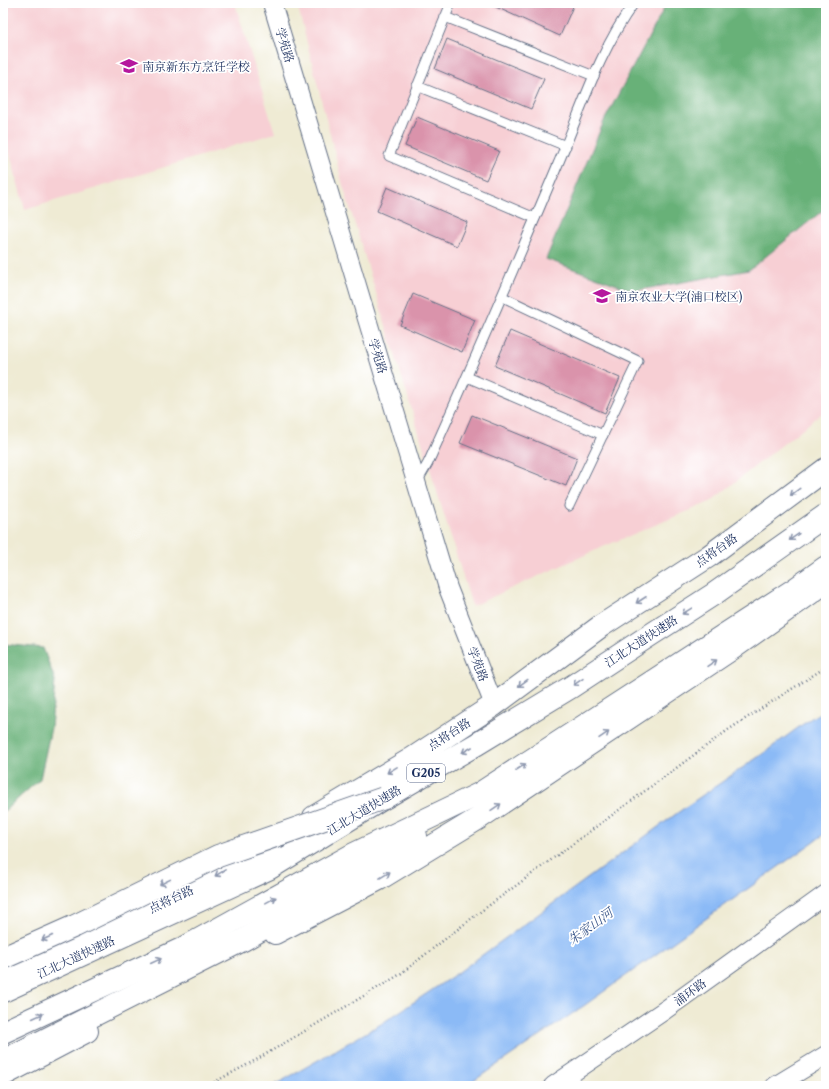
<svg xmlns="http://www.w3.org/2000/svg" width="829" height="1089" viewBox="0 0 829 1089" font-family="'Libre Caslon Text','Noto Serif SC',serif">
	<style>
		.built { fill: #f7cfd4 }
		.forest { fill: #68b178; stroke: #42706b }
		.water { fill: #8bbaf6; stroke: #5374aa }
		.building { fill: #da93ab }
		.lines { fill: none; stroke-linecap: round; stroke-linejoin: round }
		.lane-casing { stroke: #657187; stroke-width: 11 }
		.street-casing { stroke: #657187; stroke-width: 20 }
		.secondary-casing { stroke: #657187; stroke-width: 24 }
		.highway-casing { stroke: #657187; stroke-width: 24 }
		.path { stroke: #657187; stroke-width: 2.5; stroke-dasharray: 1 3; stroke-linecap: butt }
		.lane { stroke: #fff; stroke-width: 9 }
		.street { stroke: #fff; stroke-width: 18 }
		.secondary { stroke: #fff; stroke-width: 22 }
		.highway { stroke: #fff; stroke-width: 22 }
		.highway-bridge-casing { stroke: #657187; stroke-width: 24; stroke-linecap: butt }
		.highway-bridge { stroke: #fff; stroke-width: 22 }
		.oneway { stroke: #8d97ae }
		.labels { text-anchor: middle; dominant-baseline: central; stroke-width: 3.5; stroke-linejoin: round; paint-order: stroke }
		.shield { fill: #fff; stroke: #5f6d8e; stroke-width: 1 }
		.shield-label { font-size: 11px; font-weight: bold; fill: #1b2f5e }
		.street-label { font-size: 12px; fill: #1b2f5e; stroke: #fff }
		.poi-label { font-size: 12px; fill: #1b2f5e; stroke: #fff; text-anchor: start }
		.water-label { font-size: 13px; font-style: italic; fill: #3d598c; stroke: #fff }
	</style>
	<rect width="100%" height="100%" fill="#fff"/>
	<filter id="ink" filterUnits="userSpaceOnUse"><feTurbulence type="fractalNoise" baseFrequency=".025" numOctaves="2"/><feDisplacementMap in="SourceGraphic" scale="8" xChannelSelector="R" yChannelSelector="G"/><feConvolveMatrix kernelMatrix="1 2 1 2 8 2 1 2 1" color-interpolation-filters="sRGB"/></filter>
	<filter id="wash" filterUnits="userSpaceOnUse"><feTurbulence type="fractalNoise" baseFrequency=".012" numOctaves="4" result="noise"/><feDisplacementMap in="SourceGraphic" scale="16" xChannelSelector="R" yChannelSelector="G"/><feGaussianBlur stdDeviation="0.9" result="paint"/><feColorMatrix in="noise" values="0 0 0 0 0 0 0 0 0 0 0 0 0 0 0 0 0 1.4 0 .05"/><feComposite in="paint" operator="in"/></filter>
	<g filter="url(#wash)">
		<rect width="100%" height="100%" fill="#efebd4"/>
		<g class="built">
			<polygon points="3,3 235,3 275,133 25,210 3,128"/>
			<polygon points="297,3 826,3 826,410 710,502 605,546 472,606 342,182"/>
		</g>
		<g class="forest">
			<polygon points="667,3 826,3 826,208 749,270 634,291 546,259 604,121"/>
			<polygon points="3,644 43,648 55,680 51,728 40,779 3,812"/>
		</g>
		<polygon class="water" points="826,709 826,833 585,1005 466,1086 273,1086 381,1024 459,972 687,806 761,755 810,719"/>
		<g id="blocks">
			<g class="building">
				<polygon points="487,3 571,3 574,4 560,36"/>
				<polygon points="447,39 544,79 531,109 435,69"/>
				<polygon points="417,117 499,151 486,180 405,146"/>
				<polygon points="387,187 467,222 457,246 377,211"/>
				<polygon points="413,294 475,320 462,352 400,325"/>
				<polygon points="510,331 620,378 605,413 495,366"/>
				<polygon points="472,415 577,458 566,486 460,443"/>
			</g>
		</g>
	</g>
	<g filter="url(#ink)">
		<use href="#blocks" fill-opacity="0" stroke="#657187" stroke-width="1"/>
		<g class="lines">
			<g class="lane-casing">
				<g id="lane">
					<polyline points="451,3 389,156 535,218"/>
					<polyline points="445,17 594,76"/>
					<polyline points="417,86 566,146"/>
					<polyline points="503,297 638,361 569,506"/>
					<polyline points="467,377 603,435"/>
					<path d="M417 482 428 463C473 364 516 264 558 164 581 110 599 51 634 3"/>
				</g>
			</g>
			<g class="street-casing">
				<g id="street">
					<polyline points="272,3 448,588 494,705"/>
					<polyline points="553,1086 665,1010 826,894"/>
					<polyline points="775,1086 826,1055"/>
				</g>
			</g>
			<g class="secondary-casing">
				<g id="secondary">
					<polyline points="314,817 413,758 494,705 601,626 709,556 826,469"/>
					<polyline points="275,933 379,879 479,818 733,648 826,582"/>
					<polyline points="3,976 200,886 272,842"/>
					<polyline points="3,1075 87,1031"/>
				</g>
			</g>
			<g class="highway-casing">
				<g id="highway">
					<polyline points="3,991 270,868 384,798 477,744 571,687 641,641 714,594 826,515"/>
					<polyline points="3,1032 184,948 354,854 479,794 795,589 826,567"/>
					<polyline points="3,1061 243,940 371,867 416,836"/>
				</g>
			</g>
			<polyline class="path" points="207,1086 256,1060 399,975 476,915 728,730 826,667"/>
			<use href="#lane" class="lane"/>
			<use href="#street" class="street"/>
			<use href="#secondary" class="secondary"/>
			<use href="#highway" class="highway"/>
			<g class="highway-bridge-casing">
				<polyline id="highway-bridge" points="3,958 75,926 218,856 384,798"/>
			</g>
			<use href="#highway-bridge" class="highway-bridge"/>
		</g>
		<defs><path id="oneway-shaft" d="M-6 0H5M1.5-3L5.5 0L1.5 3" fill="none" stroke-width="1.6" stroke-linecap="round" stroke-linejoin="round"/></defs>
		<g class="oneway">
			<use href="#oneway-shaft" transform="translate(795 492) rotate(143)"/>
			<use href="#oneway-shaft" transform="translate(794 537) rotate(145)"/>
			<use href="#oneway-shaft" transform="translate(641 600) rotate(147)"/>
			<use href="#oneway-shaft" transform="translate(687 611) rotate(148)"/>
			<use href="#oneway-shaft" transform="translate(712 663) rotate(-34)"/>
			<use href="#oneway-shaft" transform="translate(578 682) rotate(146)"/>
			<use href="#oneway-shaft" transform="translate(523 683) rotate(144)"/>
			<use href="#oneway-shaft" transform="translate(604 735) rotate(-34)"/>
			<use href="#oneway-shaft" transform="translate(467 750) rotate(150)"/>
			<use href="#oneway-shaft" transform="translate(521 767) rotate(-33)"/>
			<use href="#oneway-shaft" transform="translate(392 770) rotate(149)"/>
			<use href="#oneway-shaft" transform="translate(496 807) rotate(-34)"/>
			<use href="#oneway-shaft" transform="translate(220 873) rotate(149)"/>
			<use href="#oneway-shaft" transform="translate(385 875) rotate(-31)"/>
			<use href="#oneway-shaft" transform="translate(165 882) rotate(154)"/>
			<use href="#oneway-shaft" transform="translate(271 900) rotate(-29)"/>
			<use href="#oneway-shaft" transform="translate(47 938) rotate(156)"/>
			<use href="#oneway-shaft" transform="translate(156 961) rotate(-25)"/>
			<use href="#oneway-shaft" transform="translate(38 1016) rotate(-25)"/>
		</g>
	</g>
	<defs>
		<g id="school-bare" transform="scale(1.38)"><path d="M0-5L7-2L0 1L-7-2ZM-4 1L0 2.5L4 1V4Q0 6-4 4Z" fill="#b5179e" stroke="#fff" stroke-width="2.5" paint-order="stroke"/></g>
		<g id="university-bare" transform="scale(1.38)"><path d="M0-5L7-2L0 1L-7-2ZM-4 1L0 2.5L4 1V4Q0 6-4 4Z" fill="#b5179e" stroke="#fff" stroke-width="2.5" paint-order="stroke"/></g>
	</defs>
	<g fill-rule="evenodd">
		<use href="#school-bare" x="129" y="66"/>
		<use href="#university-bare" x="602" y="296"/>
	</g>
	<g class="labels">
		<rect class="shield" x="407" y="764" width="38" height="18" rx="3"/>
		<g class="shield-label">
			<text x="426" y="773">G205</text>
		</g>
		<g class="street-label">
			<text transform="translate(285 45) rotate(73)">学苑路</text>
			<text transform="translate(378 356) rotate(73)">学苑路</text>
			<text transform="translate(716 550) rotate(-35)">点将台路</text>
			<text transform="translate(641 641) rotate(-33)">江北大道快速路</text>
			<text transform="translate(478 664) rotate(69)">学苑路</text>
			<text transform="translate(449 734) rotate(-33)">点将台路</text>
			<text transform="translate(364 810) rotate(-31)">江北大道快速路</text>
			<text transform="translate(171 899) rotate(-25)">点将台路</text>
			<text transform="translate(76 957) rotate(-25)">江北大道快速路</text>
			<text transform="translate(690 992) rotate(-36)">浦环路</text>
		</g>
		<g class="poi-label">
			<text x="142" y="66">南京新东方烹饪学校</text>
			<text x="615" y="296">南京农业大学(浦口校区)</text>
		</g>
		<g class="water-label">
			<text transform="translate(590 926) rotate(-36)">朱家山河</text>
		</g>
	</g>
	<rect width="829" height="1089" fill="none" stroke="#fff" stroke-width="16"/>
</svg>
